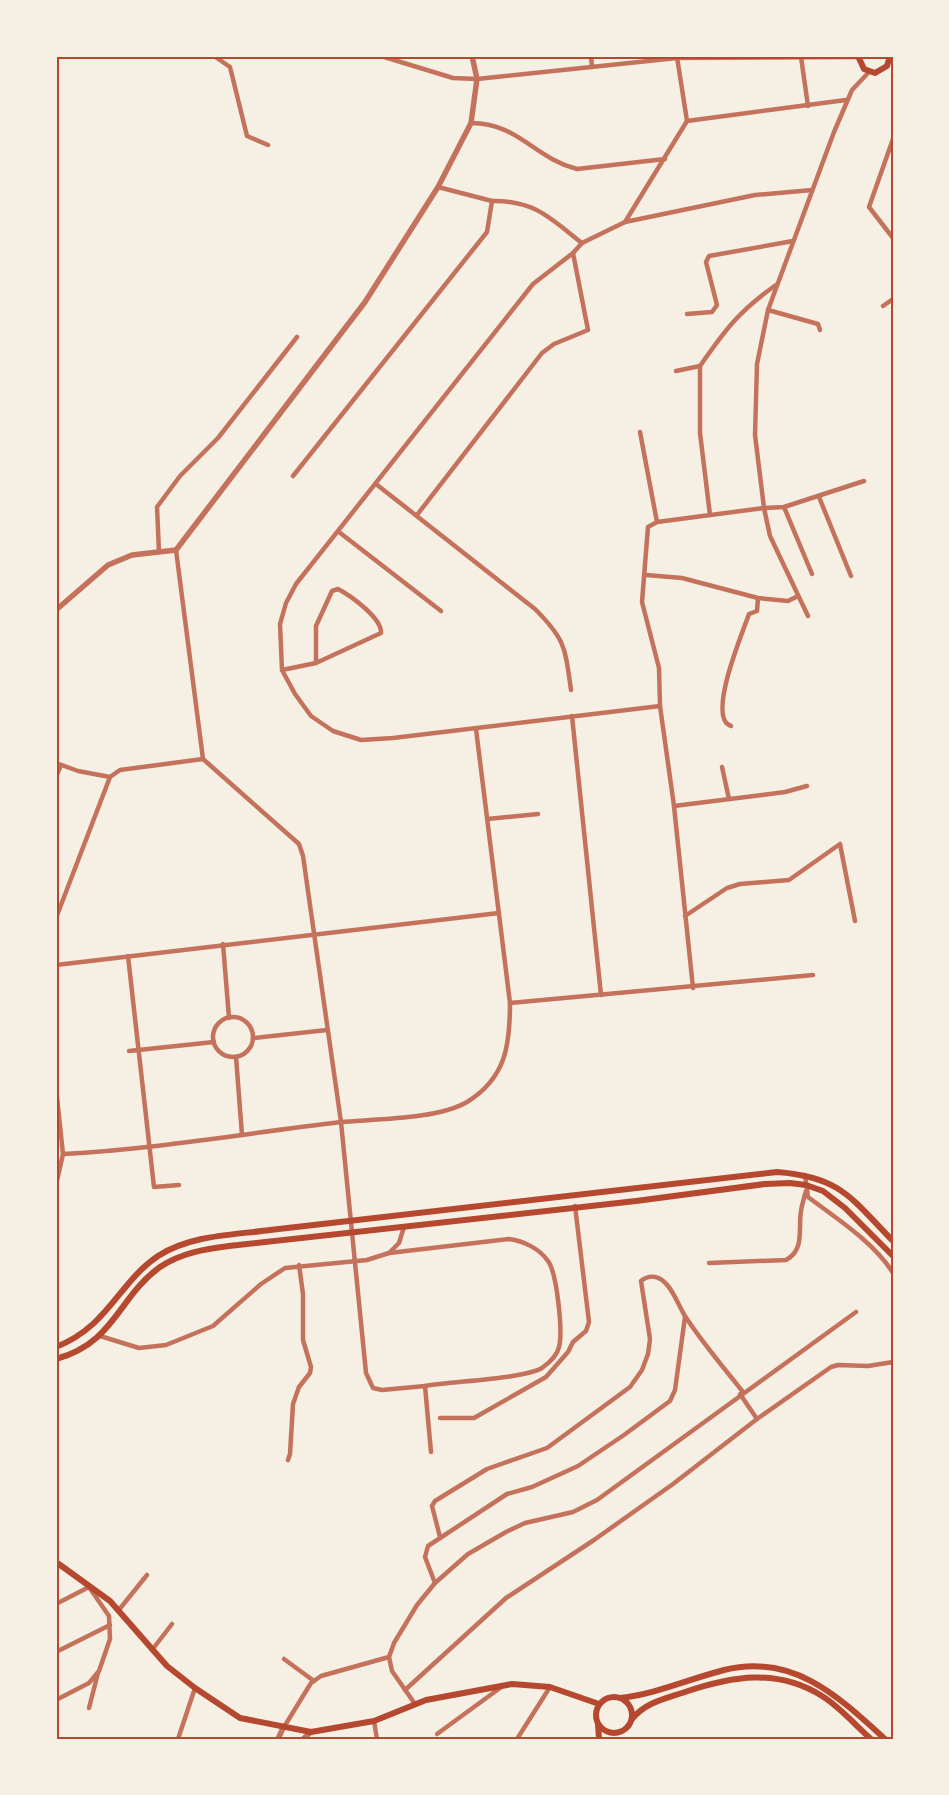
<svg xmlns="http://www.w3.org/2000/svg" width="949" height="1795" viewBox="0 0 949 1795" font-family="'PT Sans Narrow',sans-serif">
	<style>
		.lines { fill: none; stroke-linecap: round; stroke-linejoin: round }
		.minor { stroke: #c5725c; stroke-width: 4.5 }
		.tertiary { stroke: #c5725c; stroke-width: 5.5 }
		.secondary { stroke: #b5482f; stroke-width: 6 }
		.neatline { fill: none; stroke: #b5482f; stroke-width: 2 }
	</style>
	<rect width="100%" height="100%" fill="#f6efe4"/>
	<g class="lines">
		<g class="minor">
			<polyline points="214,56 230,67 247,136 268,145"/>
			<polyline points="381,56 453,78 477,79 677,58 858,57"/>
			<polyline points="591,56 592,67"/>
			<polyline points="801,57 808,106"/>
			<polyline points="687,121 846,100"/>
			<path d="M471 123C518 123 534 158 577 169L665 159"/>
			<polyline points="893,139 869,207 893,238"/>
			<path d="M492 201C535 200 551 219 582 243"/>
			<polyline points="625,222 687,121 677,57"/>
			<polyline points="883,306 893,299"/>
			<polyline points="768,310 818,324 820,330"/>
			<polyline points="687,314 712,312 717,305 706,262 709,256 793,241"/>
			<polyline points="700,366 700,433 710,515"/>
			<path d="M676 371 700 366C725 330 739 311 776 285"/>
			<polyline points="640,432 657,522"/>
			<polyline points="293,476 487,232 492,201 438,187"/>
			<path d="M376 484 535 609C566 640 565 648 571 690"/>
			<polyline points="819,497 851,576"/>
			<polyline points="784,507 812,574"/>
			<polyline points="417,515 542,353 554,344 588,330 573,253"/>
			<polyline points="339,532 441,611"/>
			<polyline points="176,550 203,759 299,844 303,856 341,1122 366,1373 373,1388 382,1390 425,1386 431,1452"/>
			<polyline points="159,552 157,507 180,476 218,438 297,337"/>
			<polyline points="646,575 682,578 758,598 788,601 798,596"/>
			<polyline points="808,616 770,536 764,508 755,435 757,364 768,310 834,132 852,90 869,72"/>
			<path d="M282 670 316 663 381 633C382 618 351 596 338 589L332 591 316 626V663"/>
			<polyline points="660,706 393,738 361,740 333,731 311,716 295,694 282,670 280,624 286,603 296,584 533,284 573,253 582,243 625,222 755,195 812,190"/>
			<polyline points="572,716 601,995"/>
			<path d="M731 726C706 718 743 632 749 614L757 611 758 598"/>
			<polyline points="56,763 78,771 110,777"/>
			<polyline points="722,767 729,799"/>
			<polyline points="56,777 61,765"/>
			<polyline points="674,806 785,792 807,786"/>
			<polyline points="487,819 538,814"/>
			<polyline points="685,916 727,888 740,884 789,880 840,844 855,921"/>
			<polyline points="56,918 110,777 120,770 203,759"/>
			<polyline points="223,944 229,1018"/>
			<polyline points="128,956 154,1187 179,1185"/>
			<polyline points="56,965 499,913"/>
			<polyline points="693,988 674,806 660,706 659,668 642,602 648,527 657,522 764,508 784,507 864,481"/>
			<polyline points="510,1003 813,975"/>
			<circle cx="233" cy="1037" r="20"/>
			<polyline points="253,1038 327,1030"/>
			<polyline points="129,1051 214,1042"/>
			<polyline points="236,1057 242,1135"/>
			<polyline points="56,1088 63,1154 56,1185"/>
			<path d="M63 1154C156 1149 248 1133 341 1122 376 1119 439 1119 467 1102 506 1078 510 1045 510 1003L476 729"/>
			<path d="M805 1175 808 1197C836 1218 875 1243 893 1273"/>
			<path d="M389 1253 509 1239C523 1241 539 1248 548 1261 557 1273 563 1332 559 1347 557 1356 549 1363 542 1368 523 1379 453 1381 425 1386"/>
			<path d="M709 1263 786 1260C805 1250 798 1229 801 1211 802 1204 804 1198 806 1191"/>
			<polyline points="100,1336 139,1348 166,1345 213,1326 261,1284 285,1268 367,1260 389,1253 399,1243 404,1227"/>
			<polyline points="740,1394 757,1419"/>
			<polyline points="440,1418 474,1418 546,1377 568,1352 573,1342 586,1331 589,1322 575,1206"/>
			<polyline points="288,1460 290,1454 293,1404 299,1387 310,1373 311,1367 303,1340 303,1294 299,1265"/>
			<path d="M440 1537 432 1506 435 1501 487 1469 547 1448 630 1387 642 1370 648 1354 650 1339 641 1281C647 1276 655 1275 662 1280 673 1288 678 1305 685 1316 701 1341 724 1368 743 1392"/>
			<polyline points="435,1583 425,1557 428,1546 507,1494 532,1487 578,1466 624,1435 670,1401 675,1390 685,1317"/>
			<polyline points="56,1604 89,1587 109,1616 110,1639 99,1671 89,1683 56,1700"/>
			<polyline points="118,1611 147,1575"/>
			<polyline points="152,1650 172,1624"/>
			<polyline points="56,1652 110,1625"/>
			<polyline points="284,1659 314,1681"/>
			<polyline points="405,1690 506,1598 594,1540 673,1484 757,1419 831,1367 838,1365 868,1366 893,1362"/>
			<polyline points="415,1704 392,1671 389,1657 394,1643 417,1605 435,1583 468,1554 506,1532 525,1523 573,1512 597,1500 856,1312"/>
			<polyline points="89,1708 98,1673"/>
			<polyline points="374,1721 377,1739"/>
			<polyline points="284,1727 311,1683 321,1676 389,1657"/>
			<polyline points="437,1734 500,1688"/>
			<polyline points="178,1739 195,1688"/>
			<polyline points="517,1739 550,1687"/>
		</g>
		<g class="tertiary">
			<polyline points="56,610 108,565 132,555 176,550 365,302 438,187 471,123 477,79 472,56"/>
			<polyline points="278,1739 283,1728"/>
			<polyline points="303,1739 311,1732"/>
		</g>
		<g class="secondary">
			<polyline points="858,56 864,69 875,73 887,66 890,56"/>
			<path d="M56 1347C109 1326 118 1283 158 1256 190 1235 233 1235 270 1230L777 1172C841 1177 851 1198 893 1241"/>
			<path d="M56 1359C115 1343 118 1297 160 1267 181 1253 205 1249 229 1246L636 1201 765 1184 790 1183 806 1185 823 1191 845 1208 893 1256"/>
			<polyline points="56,1562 110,1601 167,1666 195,1688 240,1718 311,1732 374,1721 426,1700 512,1684 550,1687 599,1704"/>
			<circle cx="614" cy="1715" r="18"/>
			<path d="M620 1698C656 1694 689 1679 724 1670 793 1653 838 1696 885 1739"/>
			<path d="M632 1719C646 1702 665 1699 685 1692 732 1676 777 1668 822 1696 840 1707 855 1725 871 1739"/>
			<polyline points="598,1724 599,1739"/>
		</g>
	</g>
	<rect width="949" height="1795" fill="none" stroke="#f6efe4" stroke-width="115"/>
	<rect x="58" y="58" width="834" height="1680" class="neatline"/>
</svg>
